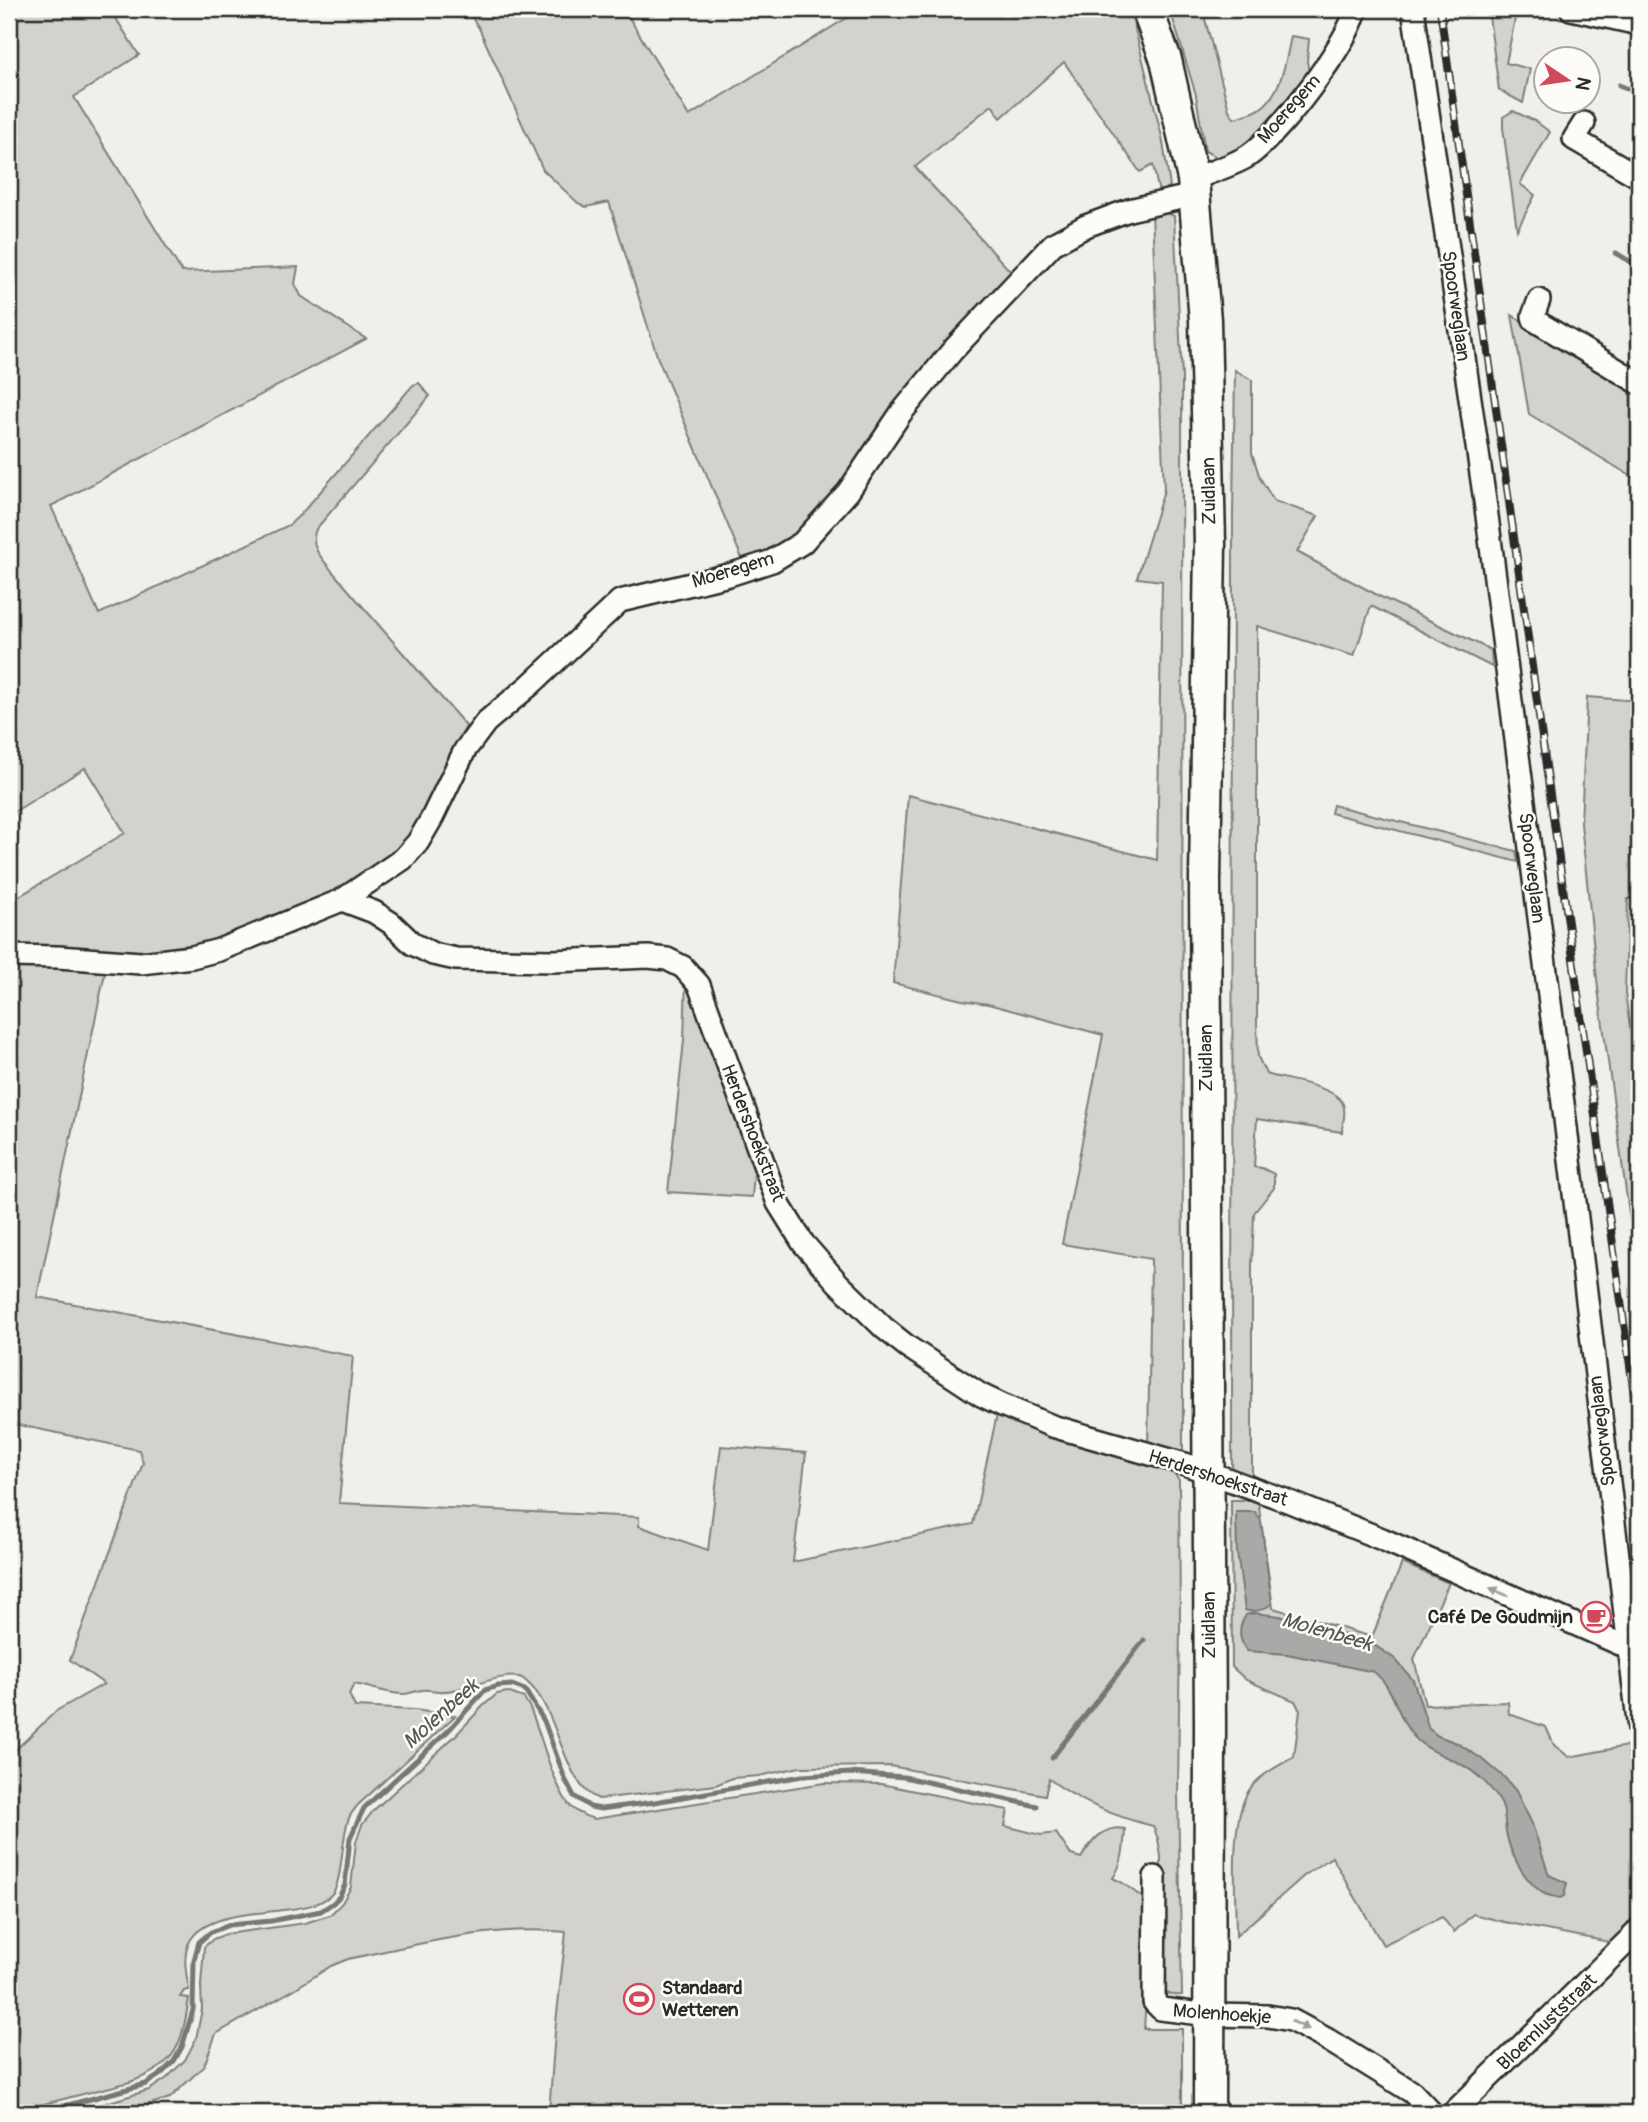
<svg xmlns="http://www.w3.org/2000/svg" width="1648" height="2122" viewBox="0 0 1648 2122" font-family="Pangolin,sans-serif">
	<style>
		.green { fill: #d3d2cf; stroke: #7f7e7d; stroke-width: 2 }
		.water { fill: #aaa9a7; stroke: #777775; stroke-width: 2 }
		.lines { fill: none; stroke-linecap: round; stroke-linejoin: round }
		.stream { stroke: #777775; stroke-width: 5 }
		.minor-casing { stroke: #2b2b2b; stroke-width: 26 }
		.secondary-casing { stroke: #2b2b2b; stroke-width: 35 }
		.minor { stroke: #fdfcf7; stroke-width: 21 }
		.secondary { stroke: #fdfcf7; stroke-width: 30 }
		.rail-casing { stroke: #2b2b2b; stroke-width: 8 }
		.rail { stroke: #fdfcf7; stroke-width: 5; stroke-dasharray: 16; stroke-linecap: butt }
		.oneway { fill: #9e9e9b }
		.labels { text-anchor: middle; dominant-baseline: central; stroke-width: 5; stroke-linejoin: round; paint-order: stroke }
		.street-label { font-size: 19px; fill: #2b2b2b; stroke: #fdfcf7 }
		.poi-label { font-size: 19px; font-weight: bold; fill: #2b2b2b; stroke: #fdfcf7; text-anchor: end }
		.water-label { font-size: 21px; font-style: italic; fill: #575756; stroke: #fdfcf7 }
	</style>
	<rect width="100%" height="100%" fill="#f0efeb"/>
	<filter id="ink" filterUnits="userSpaceOnUse"><feTurbulence type="fractalNoise" baseFrequency=".0143" numOctaves="2"/><feDisplacementMap in="SourceGraphic" scale="14" xChannelSelector="R" yChannelSelector="G"/><feConvolveMatrix kernelMatrix="1 2 1 2 8 2 1 2 1" color-interpolation-filters="sRGB"/></filter>
	<g filter="url(#ink)">
		<g class="green">
			<path d="M9 9H110L139 55 74 97 182 272 298 267 295 284 301 296 366 339 51 506 99 614 289 525 301 514 413 385 419 383 430 396 316 529C309 547 322 558 332 571L466 726 417 828 390 861 317 900 223 939 166 954 9 948V886L16 898 125 833 85 768 9 815Z"/>
			<polygon points="466,9 624,9 689,116 861,9 1130,9 1162,137 1170,186 1159,193 1153,165 1140,172 1064,62 1001,118 992,105 915,167 1012,273 878,432 828,501 787,541 743,561 658,359 609,202 586,207 578,203 543,170 479,28"/>
			<path d="M1170 9H1205V19L1229 110 1234 118C1241 116 1249 114 1256 111 1281 98 1286 61 1291 36L1309 39 1307 61 1309 73 1267 126 1240 152 1220 159 1205 151 1196 95Z"/>
			<polygon points="1488,9 1546,9 1544,19 1516,14 1506,63 1530,69 1523,103 1499,90"/>
			<polygon points="1513,111 1535,121 1550,132 1520,184 1535,195 1517,230 1503,128 1503,117"/>
			<polygon points="1164,212 1174,216 1182,377 1183,1456 1148,1447 1151,1259 1062,1244 1103,1035 988,1004 962,1000 893,983 908,795 1157,860 1162,581 1137,578 1164,490 1152,213"/>
			<polygon points="1512,315 1639,390 1639,481 1529,414"/>
			<path d="M1235 370 1252 380V453L1260 478 1274 501 1318 516 1297 552 1381 597 1491 650 1492 667 1371 606 1354 656 1257 626V1022L1258 1057 1266 1074C1285 1080 1336 1086 1343 1104 1347 1115 1342 1121 1342 1132L1257 1119 1254 1167 1262 1168 1274 1174V1188L1254 1213 1252 1266V1482L1236 1472 1232 1466 1233 514Z"/>
			<polygon points="1587,697 1639,701 1639,899 1628,899 1625,993 1639,1090 1639,1286 1598,989 1581,823"/>
			<polygon points="1333,805 1516,851 1518,862 1331,813"/>
			<path d="M34 966 106 968 37 1297 353 1356 339 1503 639 1517V1526L708 1550 721 1446 806 1453 793 1562 973 1524 998 1410 1055 1435 1173 1472 1179 1480 1180 1623 1178 1794 1182 1995C1172 1996 1166 1995 1161 1985V1856L1158 1839 1153 1826C1115 1817 1080 1802 1049 1779L1045 1795 890 1766 800 1767 759 1776 732 1778 716 1785 599 1799C565 1788 559 1715 532 1687 528 1683 524 1678 519 1677 500 1673 466 1690 445 1691 438 1692 430 1689 423 1690 416 1690 409 1695 402 1694 386 1693 370 1687 354 1684L349 1694 355 1707 415 1710 455 1716 358 1805C355 1809 351 1813 349 1818 341 1836 343 1884 331 1895 320 1905 305 1907 291 1909 261 1914 197 1912 187 1948 183 1962 187 1977 189 1990L184 1991 180 1997 189 1998C182 2044 177 2066 130 2082L9 2113V1756L56 1711 104 1684 70 1660 143 1463 139 1450 9 1423V967Z"/>
			<polygon points="686,979 755,1162 752,1197 668,1192 684,1040"/>
			<path d="M1231 1500H1258L1273 1608 1372 1637 1402 1563 1449 1583 1414 1659 1425 1705 1508 1702 1509 1714 1546 1727 1554 1745 1569 1757 1627 1746 1639 1822V1908L1624 1929 1609 1942 1504 1922 1473 1914 1454 1932 1442 1917 1383 1945 1332 1857 1305 1875 1236 1936C1236 1898 1229 1824 1248 1792 1257 1776 1278 1766 1294 1757L1300 1711 1295 1701 1246 1680 1232 1667Z"/>
			<path d="M507 1692 524 1698 530 1708C542 1737 550 1775 567 1802 573 1811 584 1816 594 1819L824 1783 881 1784 1008 1810 1005 1826 1041 1835 1056 1833 1071 1855 1081 1858C1091 1842 1104 1824 1125 1829 1124 1847 1123 1863 1113 1878L1123 1883 1152 1905 1144 2029H1182V2113H549L555 2032 566 1932C493 1924 419 1944 348 1959L331 1966 293 1990 216 2034 204 2066 170 2098 120 2113H73L149 2090 167 2078 185 2060 196 2039 202 2009 201 1985 204 1947 213 1939 226 1934 305 1923 330 1915 342 1903 351 1887 356 1842 362 1825 374 1810 456 1735 483 1706 497 1694Z"/>
		</g>
		<g class="water">
			<path d="M1236 1512H1255L1261 1521 1272 1604C1264 1609 1254 1614 1245 1610L1237 1552Z"/>
			<path d="M1254 1613 1280 1616 1355 1638 1371 1643 1395 1659 1413 1680 1429 1729 1438 1736 1457 1743 1485 1761 1505 1778 1516 1791 1532 1824 1549 1875 1567 1883 1564 1896 1560 1898C1553 1896 1545 1896 1540 1891 1523 1878 1509 1852 1506 1831 1504 1820 1506 1810 1499 1800 1492 1788 1477 1773 1464 1766 1449 1757 1430 1752 1417 1740 1397 1721 1397 1690 1374 1672L1287 1654 1247 1651C1238 1639 1238 1627 1246 1615Z"/>
		</g>
		<g class="lines">
			<g class="stream">
				<polyline points="1619,85 1639,93"/>
				<polyline points="1616,253 1639,267"/>
				<polyline points="1052,1758 1144,1640"/>
				<polyline points="38,2113 146,2084 161,2074 174,2061 182,2047 193,2010 194,1960 199,1942 211,1932 229,1925 271,1921 321,1911 333,1903 339,1897 345,1885 350,1838 364,1808 448,1731 485,1690 498,1686 512,1685 525,1690 544,1721 565,1779 574,1796 590,1807 601,1809 655,1802 802,1776 850,1773 904,1777 1037,1806"/>
			</g>
			<g class="minor-casing">
				<g id="minor">
					<polyline points="1413,9 1486,508 1564,1111 1639,1729"/>
					<polyline points="1571,9 1639,24"/>
					<polyline points="1584,123 1574,139 1639,177"/>
					<path d="M1193 179C1210 172 1232 166 1248 156 1278 136 1348 44 1356 9"/>
					<polyline points="1539,300 1533,316 1534,320 1639,383"/>
					<polyline points="342,900 403,859 418,842 432,818 465,750 486,722 530,685 620,601 729,575 772,561 802,543 848,492 901,413 953,350 1053,244 1086,226 1129,210 1194,195"/>
					<polyline points="9,956 58,957 141,963 192,957 219,950 342,900 374,912 391,923 413,944 433,954 456,959 553,961 648,957 667,959 683,967 699,985 778,1203 803,1243 838,1283 884,1328 908,1347 981,1395 1002,1405 1052,1426 1185,1464 1285,1500 1382,1539 1629,1648"/>
					<polyline points="1155,1877 1154,2002 1161,2009 1209,2015 1268,2016 1291,2020 1328,2040 1412,2092 1432,2113"/>
					<polyline points="1453,2113 1639,1930"/>
				</g>
			</g>
			<g class="secondary-casing">
				<polyline id="secondary" points="1147,9 1166,60 1193,179 1205,320 1210,544 1205,880 1210,1725 1209,2113"/>
			</g>
			<use href="#minor" class="minor"/>
			<use href="#secondary" class="secondary"/>
			<g class="rail-casing">
				<polyline id="rail" points="1440,9 1639,1430"/>
			</g>
			<use href="#rail" class="rail"/>
		</g>
		<defs><path id="oneway-solid" d="M-6-.8H1V-3.2L6.5 0L1 3.2V.8H-6Z" transform="scale(1.75)"/></defs>
		<g class="oneway">
			<use href="#oneway-solid" transform="translate(1499 1592) rotate(-156)"/>
			<use href="#oneway-solid" transform="translate(1300 2025) rotate(26)"/>
		</g>
	</g>
	<defs>
		<g id="cafe-ring" transform="scale(1.575)"><circle r="9.5" fill="#fdfcf7" stroke="#d1495b" stroke-width="1.5"/><path d="M-5.5-4.5H6V0H3Q3 3.5 0 3.5H-2.5Q-5.5 3.5-5.5 0ZM3-3.2v2h1.7v-2ZM-6 4.5H4V6H-6Z" fill="#d1495b"/></g>
		<g id="stadium-ring" transform="scale(1.575)"><circle r="9.5" fill="#fdfcf7" stroke="#d1495b" stroke-width="1.5"/><path d="M0-5a6.5 5 0 1 0 0 10a6.5 5 0 1 0 0-10ZM-3.5-1.8h7v3.6h-7Z" fill="#d1495b"/></g>
	</defs>
	<g fill-rule="evenodd">
		<use href="#cafe-ring" x="1596" y="1617"/>
		<use href="#stadium-ring" x="639" y="1999"/>
	</g>
	<g class="labels">
		<g class="street-label">
			<text transform="translate(1289 109) rotate(-49)">Moeregem</text>
			<text transform="translate(1456 306) rotate(82)">Spoorweglaan</text>
			<text transform="translate(1209 491) rotate(-91)">Zuidlaan</text>
			<text transform="translate(733 570) rotate(-17)">Moeregem</text>
			<text transform="translate(1532 868) rotate(83)">Spoorweglaan</text>
			<text transform="translate(1206 1058) rotate(-90)">Zuidlaan</text>
			<text transform="translate(753 1133) rotate(69)">Herdershoekstraat</text>
			<text transform="translate(1602 1431) rotate(-97)">Spoorweglaan</text>
			<text transform="translate(1218 1478) rotate(18)">Herdershoekstraat</text>
			<text transform="translate(1209 1625) rotate(-90)">Zuidlaan</text>
			<text transform="translate(1222 2014) rotate(4)">Molenhoekje</text>
			<text transform="translate(1547 2022) rotate(-44)">Bloemluststraat</text>
		</g>
		<g class="poi-label">
			<text x="1573" y="1617">Café De Goudmijn</text>
			<text x="662" y="1988" text-anchor="start">Standaard<tspan x="662" dy="22">Wetteren</tspan></text>
		</g>
		<g class="water-label">
			<text transform="translate(1327 1632) rotate(16)">Molenbeek</text>
			<text transform="translate(441 1714) rotate(-42)">Molenbeek</text>
		</g>
	</g>
	<rect width="1648" height="2122" fill="none" stroke="#fdfcf7" stroke-width="35"/>
	<rect x="18" y="18" width="1613" height="2087" fill="none" stroke="#2b2b2b" stroke-width="2.5" filter="url(#ink)"/>
	<g transform="translate(1567 80) rotate(103)"><circle r="33" fill="#fdfcf7" stroke="#a9a8a5" stroke-width="2"/>
	<path d="M0-5L12 26L0 18L-12 26Z" fill="#d1495b"/>
	<text y="-10" font-size="19" font-weight="bold" text-anchor="middle" fill="#2b2b2b">N</text>
	</g>
</svg>
